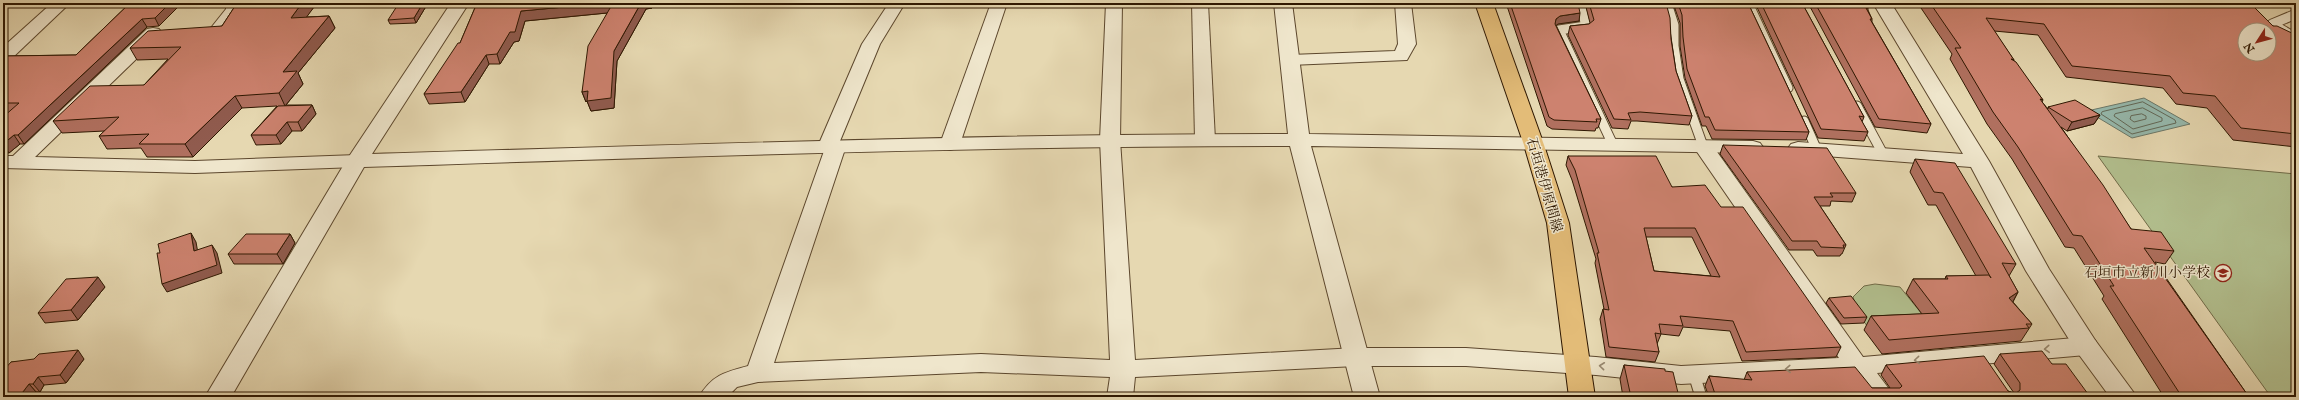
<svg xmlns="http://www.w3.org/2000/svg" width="2299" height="400" viewBox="0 0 2299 400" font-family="'IM FELL English','Noto Serif JP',serif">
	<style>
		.green { fill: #b2bf8e; stroke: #706b48 }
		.water { fill: #96b9ad; stroke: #6c7868 }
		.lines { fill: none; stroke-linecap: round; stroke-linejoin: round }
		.shore { stroke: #626857; stroke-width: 1 }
		.service-far1-casing { stroke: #5c472d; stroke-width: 11 }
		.service-casing { stroke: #5c472d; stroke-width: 13 }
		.minor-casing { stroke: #5c472d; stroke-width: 2 }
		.tertiary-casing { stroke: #5c472d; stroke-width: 2 }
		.primary-casing { stroke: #2e1701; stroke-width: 2 }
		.service-far1 { stroke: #efe6cc; stroke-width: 9 }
		.service { stroke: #efe6cc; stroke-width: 11 }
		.minor { fill: #efe6cc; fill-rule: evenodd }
		.tertiary { fill: #efe6cc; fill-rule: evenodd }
		.primary { fill: #e3bc78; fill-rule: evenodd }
		.wall { fill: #b0705f; stroke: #2e1701; fill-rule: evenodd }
		.shaded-wall { fill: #905b4e; stroke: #2e1701 }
		.building { fill: #cd826f; stroke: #2e1701; fill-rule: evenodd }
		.oneway { stroke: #988971 }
		.labels { text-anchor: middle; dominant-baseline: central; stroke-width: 3; stroke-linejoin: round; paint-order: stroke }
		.street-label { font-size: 14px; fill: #2e1701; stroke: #efe6cc }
		.poi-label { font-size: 14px; fill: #2e1701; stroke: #efe6cc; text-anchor: end }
	</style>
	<rect width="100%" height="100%" fill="#e6d8b1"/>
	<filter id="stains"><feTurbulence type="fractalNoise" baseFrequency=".005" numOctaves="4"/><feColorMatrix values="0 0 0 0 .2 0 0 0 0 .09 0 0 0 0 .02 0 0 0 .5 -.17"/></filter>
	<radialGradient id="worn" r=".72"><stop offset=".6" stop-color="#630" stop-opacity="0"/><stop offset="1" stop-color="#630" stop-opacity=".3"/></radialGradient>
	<g class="green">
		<polygon points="2098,156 2296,174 2296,397 2271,397"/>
		<polygon points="1875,284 1900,287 1930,324 1868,327 1858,314 1853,297 1864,286"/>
	</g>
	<polygon class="water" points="2144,98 2190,124 2132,138 2087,111"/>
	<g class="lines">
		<g class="shore">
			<polygon points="2143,102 2175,120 2176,123 2132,134 2101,114 2102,112"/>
			<polygon points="2143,108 2162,118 2162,121 2133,129 2114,116 2115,114"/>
			<polygon points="2142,114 2146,116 2146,119 2134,122 2130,119 2131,116"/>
		</g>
		<g class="service-far1-casing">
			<g id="service-far1">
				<polyline points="1580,3 1586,26 1559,30 1613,145"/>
				<polyline points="1667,3 1674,25 1674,46 1679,79 1703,146"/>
				<polyline points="1748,3 1788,88"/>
				<polyline points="2296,14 2272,24 2296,38"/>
				<polyline points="1857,106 1883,154"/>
				<polyline points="1804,121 1816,148"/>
			</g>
		</g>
		<g class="service-casing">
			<polyline id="service" points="1694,374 1701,397"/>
		</g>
		<g class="minor-casing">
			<g id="minor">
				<polygon points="52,3 70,3 9,61 3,62 3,47"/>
				<polygon points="226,3 242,3 243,9 225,33 213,33 210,29 226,9"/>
				<path d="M889 3H905L880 44 840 141 846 146 774 363 981 354 1110 360 1100 140 1106 3H1122L1120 140 1135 360 1356 348H1466L1596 357 1681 366 1839 358 1693 146 1696 142 1703 140 1710 142 1863 357 2086 337 2095 340 2098 346 2095 352 2086 355 1877 373 1895 397H1868L1851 375 1681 384 1596 375 1466 366H1356L1135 377 1133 397H1107L1110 377 981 372 758 382 737 387 727 397H699C712 375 725 372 748 366L824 151 818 146 862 44Z"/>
				<polygon points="991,3 1007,3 960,144 957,148 950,150 943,148 940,144"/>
				<polygon points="1192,3 1208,3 1215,140 1212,144 1205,146 1198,144 1195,140"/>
				<polygon points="1395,3 1411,3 1416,44 1407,60 1290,65 1284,64 1281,60 1284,56 1290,55 1395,51 1398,44"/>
				<polygon points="153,28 159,29 162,33 159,37 35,157 195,161 357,155 364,157 367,161 364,165 357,167 195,173 3,168 3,156 13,156 147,29"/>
			</g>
		</g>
		<g class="tertiary-casing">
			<g id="tertiary">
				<path d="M451 3H469L372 154C677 145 983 134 1288 134L1274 3H1292L1309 134 1753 141 1760 143 1763 147 1760 151 1753 153 1311 146 1380 397H1354L1290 146C981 146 673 157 364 167L231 397H205L346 161Z"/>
				<polygon points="1873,3 1891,3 1989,161 2049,269 2095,340 2137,397 2110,397 2077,352 2026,271 1971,167 1798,154 1791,152 1788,148 1791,144 1798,142 1963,154"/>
			</g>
		</g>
		<g class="primary-casing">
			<polygon id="primary" points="1475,3 1493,3 1544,145 1569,223 1595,397 1569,397 1547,223 1524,145"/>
		</g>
		<use href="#service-far1" class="service-far1"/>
		<use href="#service" class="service"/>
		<use href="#minor" class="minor"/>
		<use href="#tertiary" class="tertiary"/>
		<use href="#primary" class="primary"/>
	</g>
	<g class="wall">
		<polygon points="130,3 182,3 159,26 147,27 24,144 20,144 9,153 3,153 3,117 8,112 3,112 3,56 76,55"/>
		<polygon points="237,3 317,3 306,17 329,16 335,28 298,73 303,84 286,105 312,105 316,114 302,131 292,131 281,144 256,145 251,135 277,106 242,108 193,157 147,157 141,148 107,149 99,136 105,131 62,133 53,121 144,85 168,59 137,60 130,48 222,26"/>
		<polygon points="428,3 416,23 390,24 388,20"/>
		<polygon points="477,3 652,8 646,9 617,61 614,108 591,111 587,101 586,102 582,92 607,13 525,21 519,41 514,42 500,64 489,64 465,102 429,104 424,94 460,43"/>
		<polygon points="1506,3 1578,3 1579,21 1558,24 1556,25 1601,119 1598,128 1596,128 1595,131 1552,129 1547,126"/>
		<polygon points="1585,3 1666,3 1676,71 1692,116 1689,125 1637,121 1631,121 1628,129 1612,128 1568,35 1570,26 1589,24 1590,23"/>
		<polygon points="1673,3 1748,3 1809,132 1806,140 1712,139 1706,126 1702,126 1685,78 1680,46 1680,23"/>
		<polygon points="1755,3 1802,3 1864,117 1862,122 1868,132 1864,141 1818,138"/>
		<polygon points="1808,3 1865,3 1868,8 1868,10 1872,19 1872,22 1931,124 1927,133 1875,127"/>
		<polygon points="1923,3 2250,3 2273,26 2296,35 2296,147 2233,140 2207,108 2176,104 2163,88 2066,77 2038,35 1994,31 2014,60 2014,61 2043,100 2042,102 2048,109 2048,107 2100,115 2094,124 2067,131 2061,127 2131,229 2174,251 2165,264 2155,262 2249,397 2164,397 2102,299 2104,296 2074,248 2065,247 2012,159 1987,124 1950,59 1952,54 1921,8"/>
		<polygon points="1723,145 1856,193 1852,202 1831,201 1830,206 1820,206 1846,245 1842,254 1841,254 1840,256 1817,256 1813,250 1789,250 1720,154"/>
		<path d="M1568 156 1672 187 1721 207 1841 347 1836 357 1742 361 1730 331 1683 327 1679 336 1661 334 1657 344 1659 352 1655 362 1606 357 1600 319 1603 309H1604L1595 263 1596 259 1572 180 1566 165ZM1646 237H1692L1711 276 1654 271Z"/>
		<polygon points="1915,159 2016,264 2009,276 2018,292 2013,302 2032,324 2021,341 1882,354 1864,330 1871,316 1922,314 1906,293 1913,279 1945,279 1946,276 1976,276 1936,205 1928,205 1910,172"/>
		<polygon points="290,234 295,243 283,264 234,264 228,254"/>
		<polygon points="105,287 78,320 45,323 38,313"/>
		<polygon points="1829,298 1867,317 1864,323 1841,324 1826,303"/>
		<polygon points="2000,354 2052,364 2088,394 2086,397 1709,397 1705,386 1709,376 1744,380 1747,372 1872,388 1890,388 1881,375 1886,365 2008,391 2014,393 1994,364"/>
		<polygon points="84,359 66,383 44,385 40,392 36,392 11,362"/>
		<polygon points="1624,365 1665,371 1679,397 1623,397 1620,379"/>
	</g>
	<g class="shaded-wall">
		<polygon points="170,3 182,3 159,26 155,18"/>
		<polygon points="302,3 317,3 297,30 291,18"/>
		<polygon points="423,3 428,3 416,23 414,18"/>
		<polygon points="608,3 614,3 617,12 525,21 519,41 514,42 500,64 497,54 521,11"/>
		<polygon points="641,3 653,3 652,8 646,9 617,61 614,108 591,111 587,101 586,102 582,92 614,51"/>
		<polygon points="1580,13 1579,21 1558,24 1554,27 1556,19 1560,16"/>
		<polygon points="329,16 335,28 298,73 303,84 285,106 279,93 283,72"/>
		<polygon points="142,19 147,27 24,144 18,135"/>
		<polygon points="486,55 489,64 465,102 461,92"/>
		<polygon points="235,96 242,108 193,157 185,144"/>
		<polygon points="312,105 316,114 302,131 298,122"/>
		<polygon points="2100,115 2094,124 2067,131 2072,122"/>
		<polygon points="287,122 292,131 281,144 276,135"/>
		<polygon points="14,135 20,144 9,153 3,144"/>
		<polygon points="191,233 196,242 199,259 194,251"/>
		<polygon points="290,234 295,243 283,264 277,254"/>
		<polygon points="212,245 217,253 222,273 167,292 162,284"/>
		<polygon points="98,277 105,287 78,320 71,310"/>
		<polygon points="2018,292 2011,305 2009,298"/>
		<polygon points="78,350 84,359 66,383 60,375"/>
		<polygon points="38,377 44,385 40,392 33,384"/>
		<polygon points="29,384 36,392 32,397 19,397"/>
	</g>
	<g class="building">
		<polygon points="130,3 170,3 155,18 142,19 18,135 14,135 3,144 3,117 19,103 3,103 3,56 76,55"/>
		<polygon points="237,3 302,3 291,18 329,16 283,72 297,71 279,93 235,96 185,144 139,144 149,134 99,136 119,117 53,121 90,86 144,85 181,47 130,48 148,31 222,26"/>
		<polygon points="399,3 423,3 414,18 388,20"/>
		<polygon points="477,3 608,3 521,11 515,32 510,32 497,54 486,55 461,92 424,94 458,43 460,43"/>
		<polygon points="613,3 641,3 614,51 611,98 587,101 588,91 582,92 588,46"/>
		<polygon points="1510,3 1578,3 1580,13 1560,16 1556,19 1555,24 1601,119 1596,119 1597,122 1554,120 1549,117"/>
		<polygon points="1589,3 1666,3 1670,18 1671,39 1676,71 1692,116 1640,112 1628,113 1631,120 1614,119 1570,26 1589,24 1594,20"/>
		<polygon points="1678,3 1748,3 1809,132 1715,130 1709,117 1705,117 1687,69 1683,37 1682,15"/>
		<polygon points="1761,3 1802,3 1864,117 1859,116 1868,132 1821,129"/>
		<polygon points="1815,3 1865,3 1868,8 1866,8 1872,19 1870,19 1931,124 1879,119"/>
		<path d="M1930 3H2250L2273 26H2277L2296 35V134L2241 128 2215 96 2183 93 2170 76 2072 66 2044 24 1986 18 2014 60 2011 59 2016 62 2043 100 2040 99 2103 185 2131 229 2161 232 2174 251 2144 248 2249 397H2182L2110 286H2114L2082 236 2073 235 2018 147 1993 112 1955 48H1961ZM2245 30H2269V54H2245Z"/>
		<polygon points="2075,100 2100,115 2072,122 2048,107"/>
		<polygon points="312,105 298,122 287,122 276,135 251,135 278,106"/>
		<polygon points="1723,145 1827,148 1856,193 1830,193 1833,197 1814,197 1846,245 1843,245 1844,248 1821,247 1817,241 1792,241"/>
		<path d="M1568 156H1656L1672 187 1705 185 1721 207H1743L1841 347 1746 352 1733 321 1680 316 1683 326 1659 324 1661 334 1655 333 1659 352 1609 347 1603 309 1609 310 1597 253H1599L1575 170ZM1644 228H1695L1720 277 1654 271Z"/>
		<polygon points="1915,159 1955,163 2016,264 2002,263 2018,292 2009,298 2032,324 2026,324 2029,328 1889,340 1871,316 1939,313 1913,279 1948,279 1946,276 1989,275 1991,278 1943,193 1934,192"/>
		<polygon points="191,233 194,251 212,245 217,265 162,284 157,253 160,253 158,244"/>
		<polygon points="246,234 290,234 277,254 228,254"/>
		<polygon points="98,277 71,310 38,313 66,279"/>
		<polygon points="1851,296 1867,317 1844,318 1829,298"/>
		<polygon points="78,350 60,375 38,377 33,384 29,384 19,397 3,397 3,371 11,362 34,359 39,354"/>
		<polygon points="2042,351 2052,364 2066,364 2088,394 2072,393 2075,397 1716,397 1709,376 1752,380 1747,372 1855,367 1872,388 1900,388 1902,386 1886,365 1984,356 2008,391 2015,394 2020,390 2020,383 2000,354"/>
		<polygon points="1624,365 1665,369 1665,371 1673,372 1679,397 1631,397"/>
	</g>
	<defs><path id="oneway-chevron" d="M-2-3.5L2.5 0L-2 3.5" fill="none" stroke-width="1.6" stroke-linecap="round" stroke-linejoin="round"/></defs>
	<g class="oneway">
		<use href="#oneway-chevron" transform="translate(2047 349) rotate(176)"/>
		<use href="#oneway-chevron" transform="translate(1917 360) rotate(175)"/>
		<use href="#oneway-chevron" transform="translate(1602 366) rotate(-174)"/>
		<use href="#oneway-chevron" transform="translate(1788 369) rotate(177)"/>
	</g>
	<defs>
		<g id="school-ring" transform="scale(0.9)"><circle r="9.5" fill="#efe6cc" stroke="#8f2418" stroke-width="1.5"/><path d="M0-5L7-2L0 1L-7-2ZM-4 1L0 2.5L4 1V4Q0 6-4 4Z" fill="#8f2418"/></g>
	</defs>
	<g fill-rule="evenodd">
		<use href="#school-ring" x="2223" y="273"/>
	</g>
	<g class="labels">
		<g class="street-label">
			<text transform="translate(1544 185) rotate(74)">石垣港伊原間線</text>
		</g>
		<g class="poi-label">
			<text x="2210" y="273">石垣市立新川小学校</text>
		</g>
	</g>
	<rect width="2299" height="400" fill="none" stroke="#e6d8b1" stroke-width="16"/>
	<rect x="4" y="4" width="2291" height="392" fill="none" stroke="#2e1701" stroke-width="2"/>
	<rect x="8" y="8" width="2283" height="384" fill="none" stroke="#2e1701"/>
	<g transform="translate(2257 42) rotate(234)"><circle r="19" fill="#efe6cc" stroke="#a2937b"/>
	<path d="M0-3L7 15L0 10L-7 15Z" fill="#8f2418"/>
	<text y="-6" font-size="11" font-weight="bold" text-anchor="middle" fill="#2e1701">N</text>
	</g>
	<rect width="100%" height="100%" filter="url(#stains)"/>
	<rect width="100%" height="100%" fill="url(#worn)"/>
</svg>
